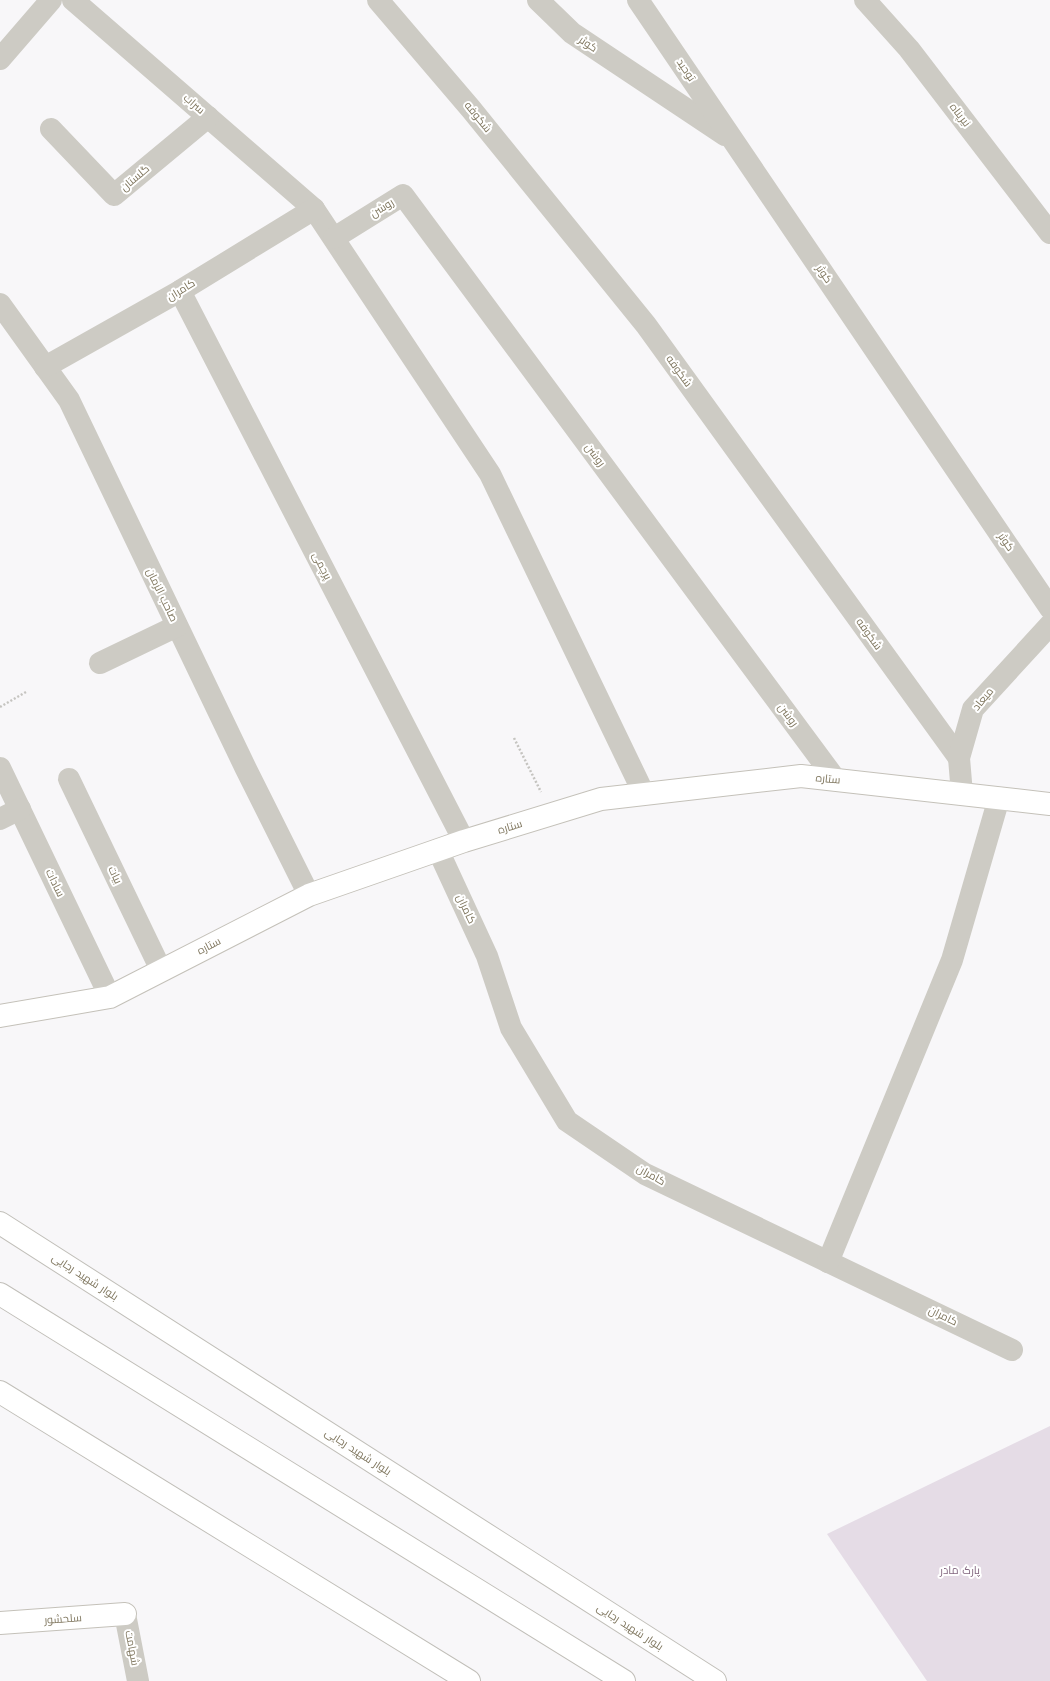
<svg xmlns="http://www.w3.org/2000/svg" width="1050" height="1681" viewBox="0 0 1050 1681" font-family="'Work Sans',Cairo,sans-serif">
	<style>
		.green { fill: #e5dce6 }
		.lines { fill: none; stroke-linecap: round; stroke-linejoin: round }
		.secondary-casing { stroke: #c4c1b9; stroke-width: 24 }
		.highway-casing { stroke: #c1bfb9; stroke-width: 24 }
		.path { stroke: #c5c4c0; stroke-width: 2.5; stroke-dasharray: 2 2; stroke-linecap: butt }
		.street { stroke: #cdcbc4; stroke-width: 22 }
		.secondary { stroke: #fff; stroke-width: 22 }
		.highway { stroke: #fff; stroke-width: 22 }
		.labels { text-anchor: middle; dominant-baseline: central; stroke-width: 4; stroke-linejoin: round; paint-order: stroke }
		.street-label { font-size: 11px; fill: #7f765e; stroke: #fff }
		.park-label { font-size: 11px; fill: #81657e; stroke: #fff }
	</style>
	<rect width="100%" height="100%" fill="#f8f7f9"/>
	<polygon class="green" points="1050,1426 1050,1681 927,1681 827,1534"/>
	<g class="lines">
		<g class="secondary-casing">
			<g id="secondary">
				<polyline points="0,1016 110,997 309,895 464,841 601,799 801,776 1050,804"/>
				<polyline points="0,1623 125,1614"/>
			</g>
		</g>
		<g class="highway-casing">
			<g id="highway">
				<polyline points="0,1223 715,1681"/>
				<polyline points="0,1294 624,1681"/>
				<polyline points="0,1392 469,1681"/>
			</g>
		</g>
		<g class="path">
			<polyline points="0,707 26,692"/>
			<polyline points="514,738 541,792"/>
		</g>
		<g class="street">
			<polyline points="73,0 314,209 490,474 644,794"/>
			<polyline points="378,0 471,109 646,325 959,758"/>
			<polyline points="538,0 572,33 725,135"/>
			<polyline points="638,0 1050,608"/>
			<polyline points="865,0 909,49 1050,233"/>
			<polyline points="0,59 51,0"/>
			<polyline points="51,129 114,195 208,117"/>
			<polyline points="334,238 403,195 836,780"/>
			<polyline points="180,291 464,841"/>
			<polyline points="0,304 69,400 246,769 309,895"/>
			<polyline points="45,367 180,291 314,209"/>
			<polyline points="100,663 177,626"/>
			<polyline points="0,768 110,997"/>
			<polyline points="69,779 161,970"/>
			<polyline points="962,794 959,758 973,709 1050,625"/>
			<polyline points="0,819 20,809"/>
			<polyline points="438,850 487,956 511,1028 567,1121 645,1174 1012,1350"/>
			<polyline points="828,1262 952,960 999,798"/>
			<polyline points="125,1614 138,1681"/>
		</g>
		<use href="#secondary" class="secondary"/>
		<use href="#highway" class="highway"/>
	</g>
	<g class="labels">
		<g class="street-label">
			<text transform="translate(588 44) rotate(34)">کوثر</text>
			<text transform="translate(686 70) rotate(56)">توحید</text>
			<text transform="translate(194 104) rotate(41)">سراب</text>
			<text transform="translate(960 115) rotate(52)">نیرپناه</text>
			<text transform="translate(478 117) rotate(51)">شکوفه</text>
			<text transform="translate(135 178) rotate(-40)">گلستان</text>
			<text transform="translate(382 208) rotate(-32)">روشن</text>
			<text transform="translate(824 274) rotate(56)">کوثر</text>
			<text transform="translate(181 290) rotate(-31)">کامران</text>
			<text transform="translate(679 371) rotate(54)">شکوفه</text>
			<text transform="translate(595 455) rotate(53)">روشن</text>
			<text transform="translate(1006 542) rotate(56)">کوثر</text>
			<text transform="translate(322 566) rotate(63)">پرچمی</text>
			<text transform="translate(162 595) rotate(64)">صاحب الزمان</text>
			<text transform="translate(869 634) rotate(54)">شکوفه</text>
			<text transform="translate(983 699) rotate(-51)">میعاد</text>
			<text transform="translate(788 715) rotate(53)">روشن</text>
			<text transform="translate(828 779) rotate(6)">ستاره</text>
			<text transform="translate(510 827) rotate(-17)">ستاره</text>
			<text transform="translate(115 875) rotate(64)">بیات</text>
			<text transform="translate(55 883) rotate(64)">سادات</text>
			<text transform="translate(466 909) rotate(65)">کامران</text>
			<text transform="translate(209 946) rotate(-27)">ستاره</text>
			<text transform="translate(651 1175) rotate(29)">کامران</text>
			<text transform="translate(85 1277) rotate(33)">بلوار شهید رجایی</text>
			<text transform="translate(943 1316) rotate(26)">کامران</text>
			<text transform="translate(358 1452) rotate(33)">بلوار شهید رجایی</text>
			<text transform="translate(63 1619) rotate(-4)">سلحشور</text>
			<text transform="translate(630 1627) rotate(33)">بلوار شهید رجایی</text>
			<text transform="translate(132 1648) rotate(79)">شهامت</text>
		</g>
		<g class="park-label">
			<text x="960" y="1570">پارک مادر</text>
		</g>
	</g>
</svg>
